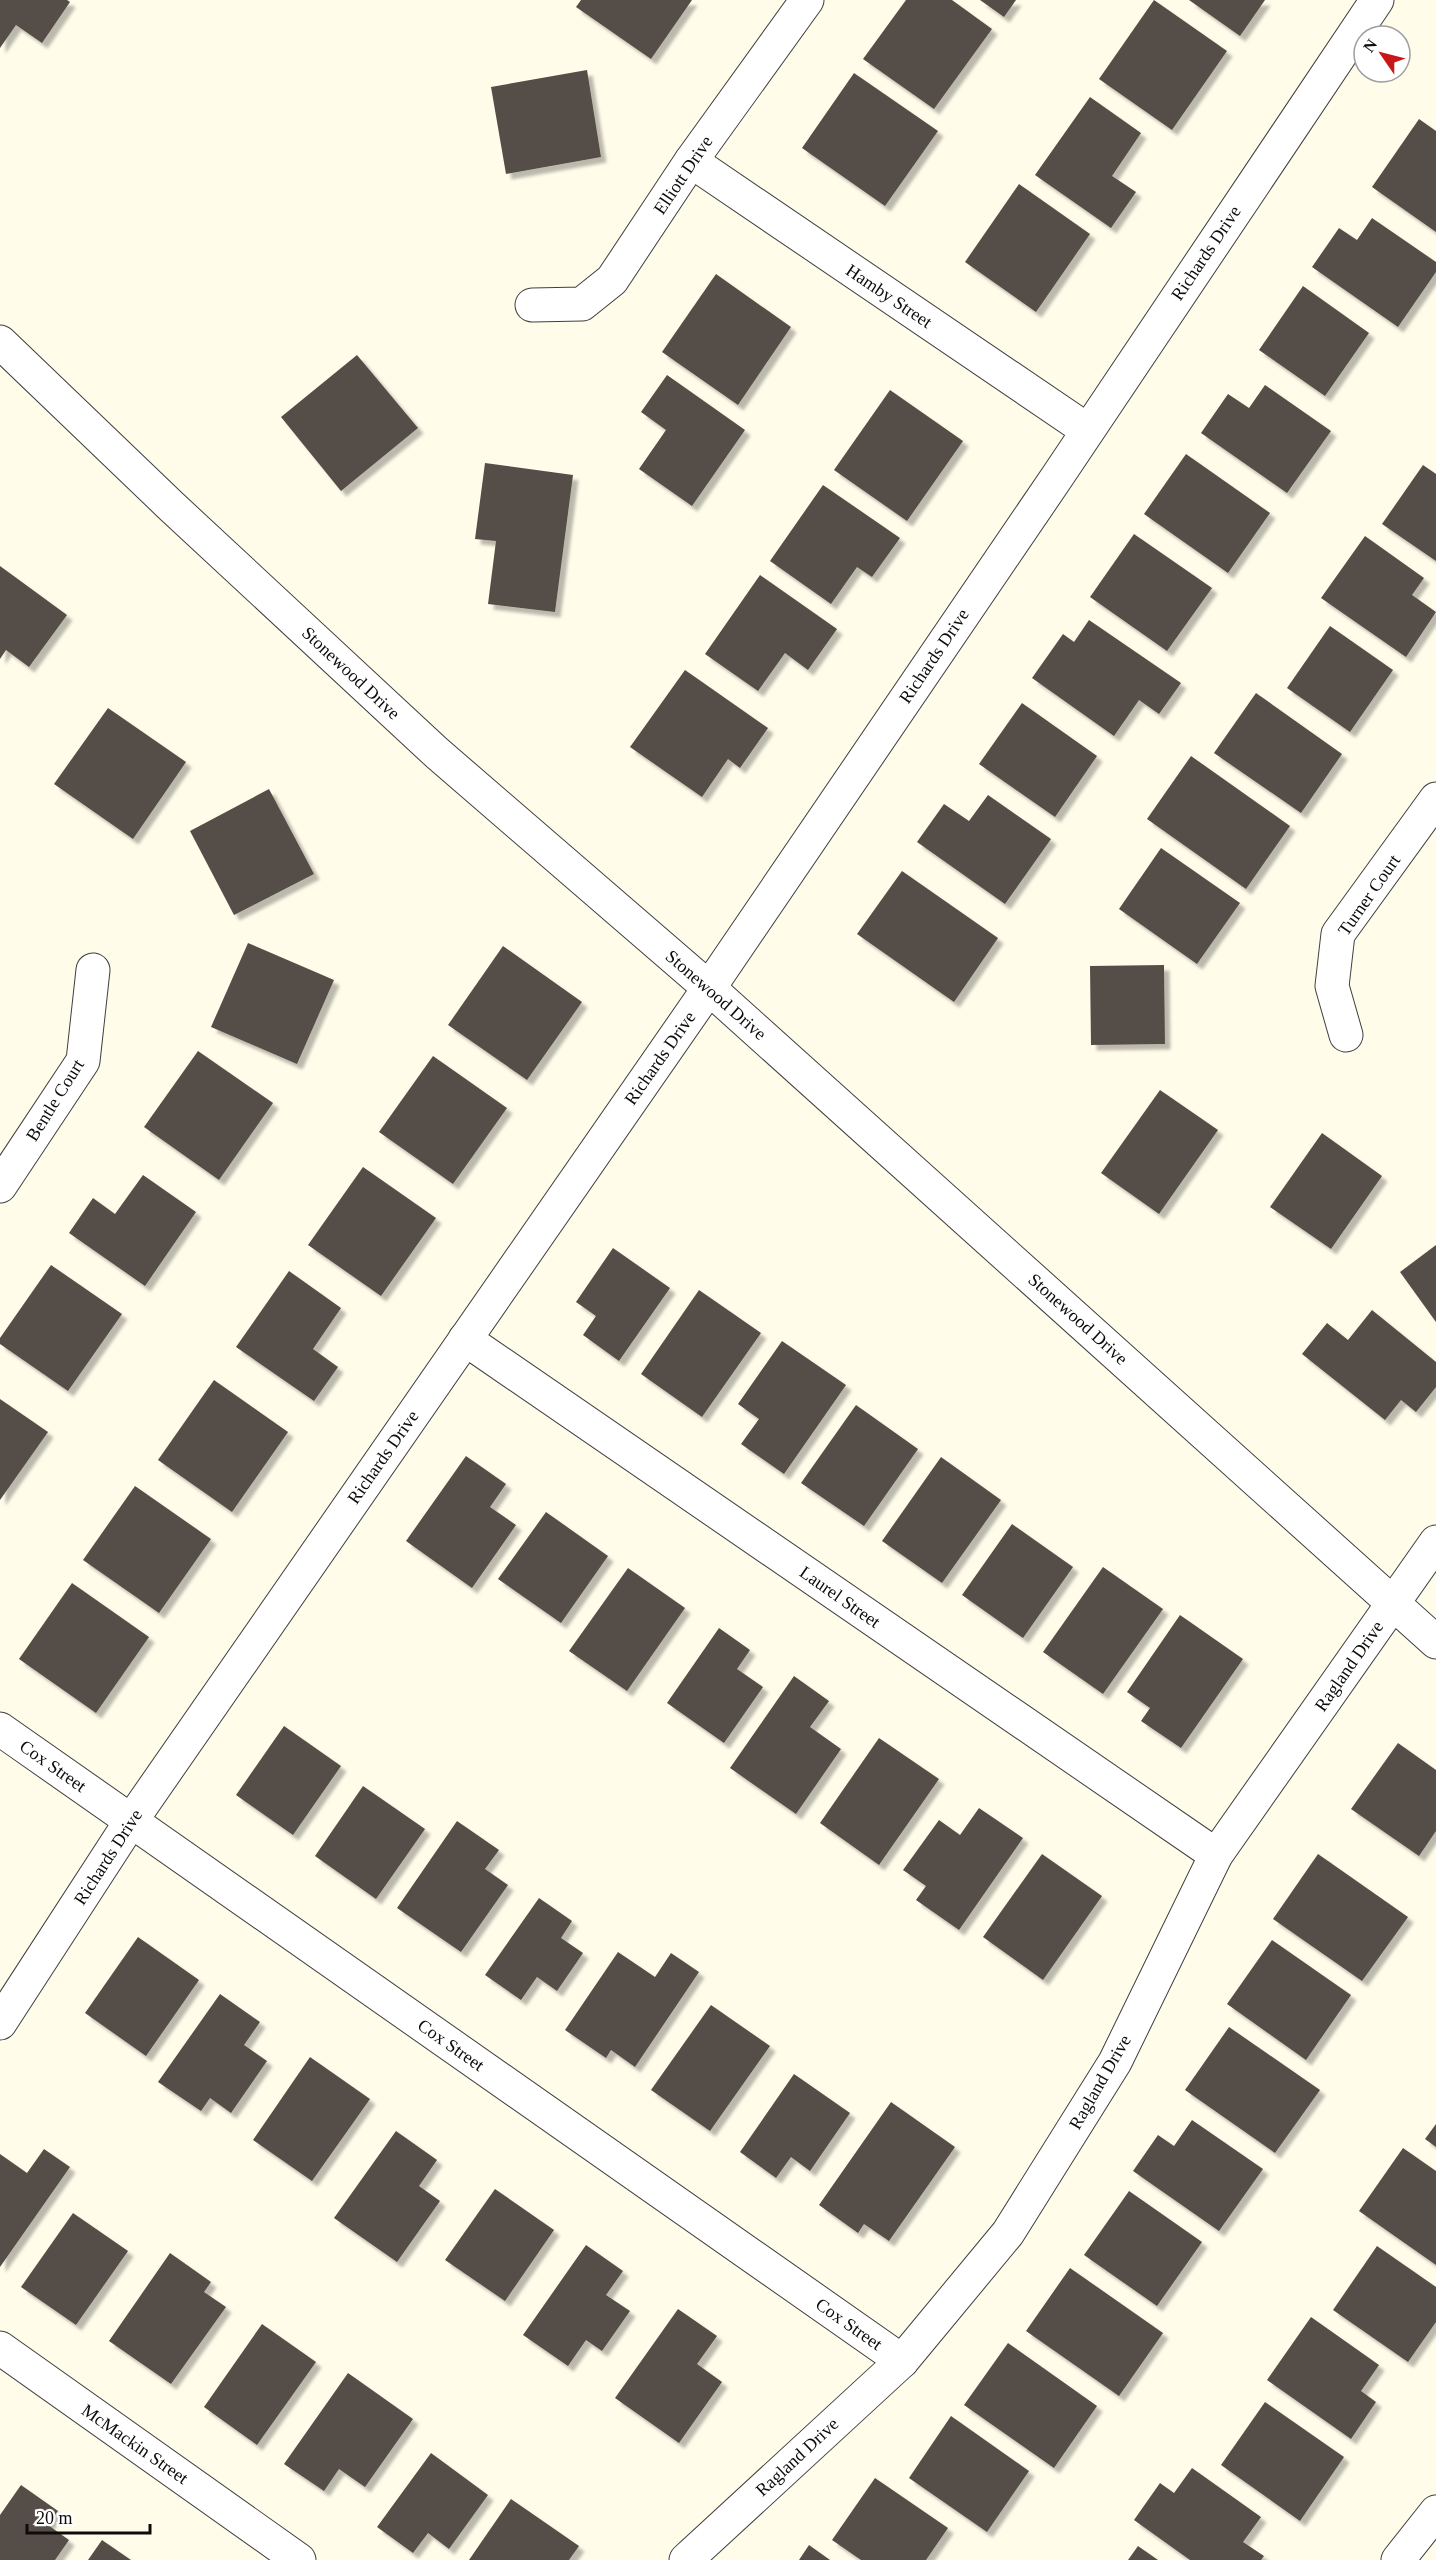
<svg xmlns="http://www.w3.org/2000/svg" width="1436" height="2560" viewBox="0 0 1436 2560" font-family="Georgia,serif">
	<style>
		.building { fill: #554d47; filter: url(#shadow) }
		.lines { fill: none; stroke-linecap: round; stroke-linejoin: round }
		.minor-casing { stroke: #3f3f3f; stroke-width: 35 }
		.tertiary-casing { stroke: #3f3f3f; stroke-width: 35 }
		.minor { stroke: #fff; stroke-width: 33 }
		.tertiary { stroke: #fff; stroke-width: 33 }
		.labels { text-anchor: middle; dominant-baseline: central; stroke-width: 6; stroke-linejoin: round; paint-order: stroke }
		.street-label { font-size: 18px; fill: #0c0c0c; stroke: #fff }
	</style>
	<defs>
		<filter id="shadow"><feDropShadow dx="5.5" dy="5.5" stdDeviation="1.5" flood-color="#0004"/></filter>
	</defs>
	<rect width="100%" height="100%" fill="#fffcea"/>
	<g class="building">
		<polygon points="0,0 67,0 70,2 42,43 16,25 0,48"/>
		<polygon points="581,0 692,0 651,59 576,7"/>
		<polygon points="906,0 952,0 992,29 934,109 863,59"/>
		<polygon points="980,0 1016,0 1004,17"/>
		<polygon points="1154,0 1227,51 1172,130 1099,79"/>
		<polygon points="1189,0 1265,0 1240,36"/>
		<polygon points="587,70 601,157 506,174 491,87"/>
		<polygon points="854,73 938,131 885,206 802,148"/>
		<polygon points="1090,97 1141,133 1112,176 1136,192 1111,228 1035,175"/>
		<polygon points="1419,119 1436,131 1436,232 1372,187"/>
		<polygon points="1019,184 1090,234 1036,312 965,262"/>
		<polygon points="1372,218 1436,262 1436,272 1398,327 1312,267 1339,228 1357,240"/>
		<polygon points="716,274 791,327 738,405 662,352"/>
		<polygon points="1303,286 1369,333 1325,396 1259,350"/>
		<polygon points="357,355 418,428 341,491 281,417"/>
		<polygon points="667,375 745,430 692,506 639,469 666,430 641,412"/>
		<polygon points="1265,385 1331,431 1287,493 1201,433 1228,394 1249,408"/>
		<polygon points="890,390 963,441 907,521 834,470"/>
		<polygon points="1186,454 1270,513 1228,573 1144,514"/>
		<polygon points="485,463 573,475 555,612 488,604 496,541 475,539"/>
		<polygon points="1423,465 1436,474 1436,561 1382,524"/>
		<polygon points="823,485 900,538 872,577 857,567 831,604 770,561"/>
		<polygon points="1134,534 1212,588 1167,651 1090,597"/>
		<polygon points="1365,536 1424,578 1412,595 1436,612 1406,657 1321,598"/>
		<polygon points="0,566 67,615 29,667 6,650 0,659"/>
		<polygon points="760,575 837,629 808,670 785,653 758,691 705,654"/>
		<polygon points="1089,620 1181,683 1159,714 1139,700 1114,736 1032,678 1063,634 1074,642"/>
		<polygon points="1330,626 1393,670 1350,732 1287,688"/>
		<polygon points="685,670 768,728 740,768 728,759 702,797 630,747"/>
		<polygon points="1256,693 1342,754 1301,813 1214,753"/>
		<polygon points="1022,703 1097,756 1055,817 979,764"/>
		<polygon points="108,708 186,762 133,839 54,784"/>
		<polygon points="1191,756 1290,826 1246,889 1147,819"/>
		<polygon points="269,789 314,874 234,915 190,831"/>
		<polygon points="988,795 1051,839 1005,904 917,842 944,804 969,821"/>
		<polygon points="1161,848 1240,903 1197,964 1119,909"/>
		<polygon points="902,871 998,938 954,1002 857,934"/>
		<polygon points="248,943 334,980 297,1064 211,1027"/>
		<polygon points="503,946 582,1002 527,1080 448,1025"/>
		<polygon points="1164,965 1165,1044 1091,1045 1090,966"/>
		<polygon points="198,1051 273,1103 219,1180 144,1127"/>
		<polygon points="433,1056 507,1108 453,1184 379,1132"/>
		<polygon points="1160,1090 1218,1130 1159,1214 1101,1173"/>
		<polygon points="1322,1133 1382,1176 1331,1249 1270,1207"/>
		<polygon points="363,1167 436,1218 381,1296 308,1245"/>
		<polygon points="143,1175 196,1212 145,1286 69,1233 93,1198 115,1214"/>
		<polygon points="1436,1245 1436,1322 1400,1272"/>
		<polygon points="613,1248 670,1288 619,1361 583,1335 596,1316 576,1302"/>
		<polygon points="51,1265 122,1314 68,1391 0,1344 0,1338"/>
		<polygon points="289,1271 341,1308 313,1349 338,1367 314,1401 236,1347"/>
		<polygon points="699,1290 761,1333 702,1417 641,1374"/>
		<polygon points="1372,1310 1436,1362 1436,1387 1416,1412 1401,1400 1385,1420 1302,1354 1327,1323 1348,1340"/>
		<polygon points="782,1341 846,1385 784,1474 741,1444 759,1419 738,1404"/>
		<polygon points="214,1380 288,1432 232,1512 158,1460"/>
		<polygon points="0,1399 48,1432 0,1500"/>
		<polygon points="856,1405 918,1449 864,1526 801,1483"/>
		<polygon points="466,1456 506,1484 490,1507 516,1525 472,1588 406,1541"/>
		<polygon points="941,1457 1001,1500 942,1583 882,1541"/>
		<polygon points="135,1486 211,1539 159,1613 83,1560"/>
		<polygon points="546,1512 608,1556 561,1623 498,1579"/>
		<polygon points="1012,1524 1073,1567 1023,1638 962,1595"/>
		<polygon points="1103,1567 1163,1609 1103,1694 1043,1652"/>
		<polygon points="628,1568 685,1608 627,1691 569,1651"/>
		<polygon points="72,1583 149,1637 96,1713 19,1659"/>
		<polygon points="1180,1615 1243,1659 1181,1748 1141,1721 1150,1708 1127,1692"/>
		<polygon points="719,1628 750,1650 737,1669 763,1687 724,1743 667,1703"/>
		<polygon points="794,1676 829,1701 810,1727 841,1749 796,1814 730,1768"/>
		<polygon points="284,1726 341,1766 293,1835 236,1795"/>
		<polygon points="879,1738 939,1779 879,1865 820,1823"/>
		<polygon points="1398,1743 1436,1770 1436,1831 1419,1856 1351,1809"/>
		<polygon points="363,1786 425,1829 376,1899 315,1856"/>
		<polygon points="979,1808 1023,1838 959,1930 916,1900 926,1886 903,1870 939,1820 960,1835"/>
		<polygon points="457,1821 499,1850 485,1869 508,1885 461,1952 397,1908"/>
		<polygon points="1042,1854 1102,1896 1043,1980 983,1937"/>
		<polygon points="1318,1854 1408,1917 1362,1981 1273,1919"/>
		<polygon points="539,1898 572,1921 561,1938 583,1953 557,1991 537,1977 521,2000 485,1975"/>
		<polygon points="138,1937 199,1980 146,2056 85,2013"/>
		<polygon points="1272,1940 1351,1995 1306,2060 1227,2004"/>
		<polygon points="618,1952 655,1977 671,1953 699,1972 635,2067 611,2050 606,2058 565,2030"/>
		<polygon points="220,1994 260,2022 244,2045 267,2061 231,2113 210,2098 201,2111 158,2082"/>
		<polygon points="711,2005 770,2046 710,2131 651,2090"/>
		<polygon points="1229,2027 1320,2090 1275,2153 1185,2090"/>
		<polygon points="310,2057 370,2099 312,2181 253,2140"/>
		<polygon points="794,2074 850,2113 810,2171 791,2157 776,2178 740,2152"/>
		<polygon points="891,2102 955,2147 889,2241 864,2224 858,2233 819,2205"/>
		<polygon points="1192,2120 1263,2169 1219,2231 1133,2171 1158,2135 1174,2146"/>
		<polygon points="1436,2124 1436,2147 1425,2139"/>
		<polygon points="396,2131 437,2160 419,2186 440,2201 397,2262 334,2218"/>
		<polygon points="1403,2148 1436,2171 1436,2265 1359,2211"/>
		<polygon points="44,2149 70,2167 0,2267 0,2154 27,2173"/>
		<polygon points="495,2189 554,2230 505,2301 445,2260"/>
		<polygon points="1129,2191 1202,2242 1157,2306 1084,2255"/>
		<polygon points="73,2213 128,2251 76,2325 21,2287"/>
		<polygon points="586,2245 623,2271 606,2295 630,2311 602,2351 586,2340 568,2366 523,2335"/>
		<polygon points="1377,2246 1436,2287 1436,2322 1408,2362 1333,2310"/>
		<polygon points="170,2253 211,2282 204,2292 226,2307 171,2384 109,2341"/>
		<polygon points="1070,2268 1163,2333 1119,2396 1026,2331"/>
		<polygon points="678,2309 717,2336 697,2364 722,2382 679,2443 615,2398"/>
		<polygon points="1311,2317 1379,2365 1361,2391 1376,2402 1351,2439 1267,2380"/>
		<polygon points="262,2324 316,2362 257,2445 204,2407"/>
		<polygon points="1008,2343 1097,2406 1054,2468 964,2405"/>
		<polygon points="348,2373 413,2419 365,2487 339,2469 324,2491 284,2464"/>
		<polygon points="1265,2402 1344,2457 1300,2521 1221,2465"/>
		<polygon points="951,2416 1029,2471 987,2532 909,2478"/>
		<polygon points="431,2453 488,2495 449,2549 428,2533 413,2553 377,2527"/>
		<polygon points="1192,2468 1261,2517 1243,2542 1264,2556 1261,2560 1190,2560 1134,2520 1160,2483 1174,2493"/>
		<polygon points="875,2478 948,2528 926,2560 861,2560 832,2540"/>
		<polygon points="21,2485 58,2511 48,2525 69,2540 55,2560 0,2560 0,2515"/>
		<polygon points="511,2499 579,2546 569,2560 469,2560"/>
		<polygon points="102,2540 131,2560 88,2560"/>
		<polygon points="809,2545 830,2560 799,2560"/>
		<polygon points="1138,2546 1158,2560 1128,2560"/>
	</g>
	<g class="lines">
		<g class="minor-casing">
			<g id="minor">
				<polyline points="691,161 1087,430"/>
				<polyline points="532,305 582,304 612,280 691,161 807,0"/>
				<polyline points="1346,1035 1332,986 1338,934 1436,799"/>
				<polyline points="0,1186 83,1061 93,970"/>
				<polyline points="465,1339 1216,1855"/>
				<polyline points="0,1729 902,2361"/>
				<polyline points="0,2023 131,1821 709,988 1057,477 1377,0"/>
				<polyline points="0,2348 299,2560"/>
				<polyline points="686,2560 902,2361 1008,2233 1115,2062 1216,1855 1436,1542"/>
				<polyline points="1398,2560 1436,2512"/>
			</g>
		</g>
		<g class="tertiary-casing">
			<polyline id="tertiary" points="0,342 170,505 437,753 709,988 1436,1642"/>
		</g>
		<use href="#minor" class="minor"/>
		<use href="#tertiary" class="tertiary"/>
	</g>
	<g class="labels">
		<g class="street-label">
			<text transform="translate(683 175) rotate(-56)">Elliott Drive</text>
			<text transform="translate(1206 253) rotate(-56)">Richards Drive</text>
			<text transform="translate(889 296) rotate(34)">Hamby Street</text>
			<text transform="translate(934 656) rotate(-56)">Richards Drive</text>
			<text transform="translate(351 673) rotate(43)">Stonewood Drive</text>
			<text transform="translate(1369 895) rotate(-55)">Turner Court</text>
			<text transform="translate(716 995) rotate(41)">Stonewood Drive</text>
			<text transform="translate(660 1058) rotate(-55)">Richards Drive</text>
			<text transform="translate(55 1100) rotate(-58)">Bentle Court</text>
			<text transform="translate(1078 1319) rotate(42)">Stonewood Drive</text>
			<text transform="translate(383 1457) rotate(-55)">Richards Drive</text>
			<text transform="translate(840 1597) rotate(35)">Laurel Street</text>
			<text transform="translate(1349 1666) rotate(-55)">Ragland Drive</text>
			<text transform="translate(53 1766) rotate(35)">Cox Street</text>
			<text transform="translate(108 1857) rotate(-57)">Richards Drive</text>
			<text transform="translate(451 2045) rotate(35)">Cox Street</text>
			<text transform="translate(1100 2082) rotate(-60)">Ragland Drive</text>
			<text transform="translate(849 2324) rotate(35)">Cox Street</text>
			<text transform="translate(135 2444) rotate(35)">McMackin Street</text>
			<text transform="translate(797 2457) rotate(-43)">Ragland Drive</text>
		</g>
	</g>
	<g transform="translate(1382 54) rotate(305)"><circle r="28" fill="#ffffff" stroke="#9e9e9e" stroke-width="1.5"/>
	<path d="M0-4.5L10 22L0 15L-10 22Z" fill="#c91717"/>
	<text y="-9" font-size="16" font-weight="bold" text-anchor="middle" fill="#0c0c0c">N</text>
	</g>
	<path d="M27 2524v9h123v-9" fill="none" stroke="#0c0c0c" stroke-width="3"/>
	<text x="36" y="2524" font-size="18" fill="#0c0c0c" stroke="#ffffff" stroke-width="4.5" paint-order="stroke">20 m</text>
</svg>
